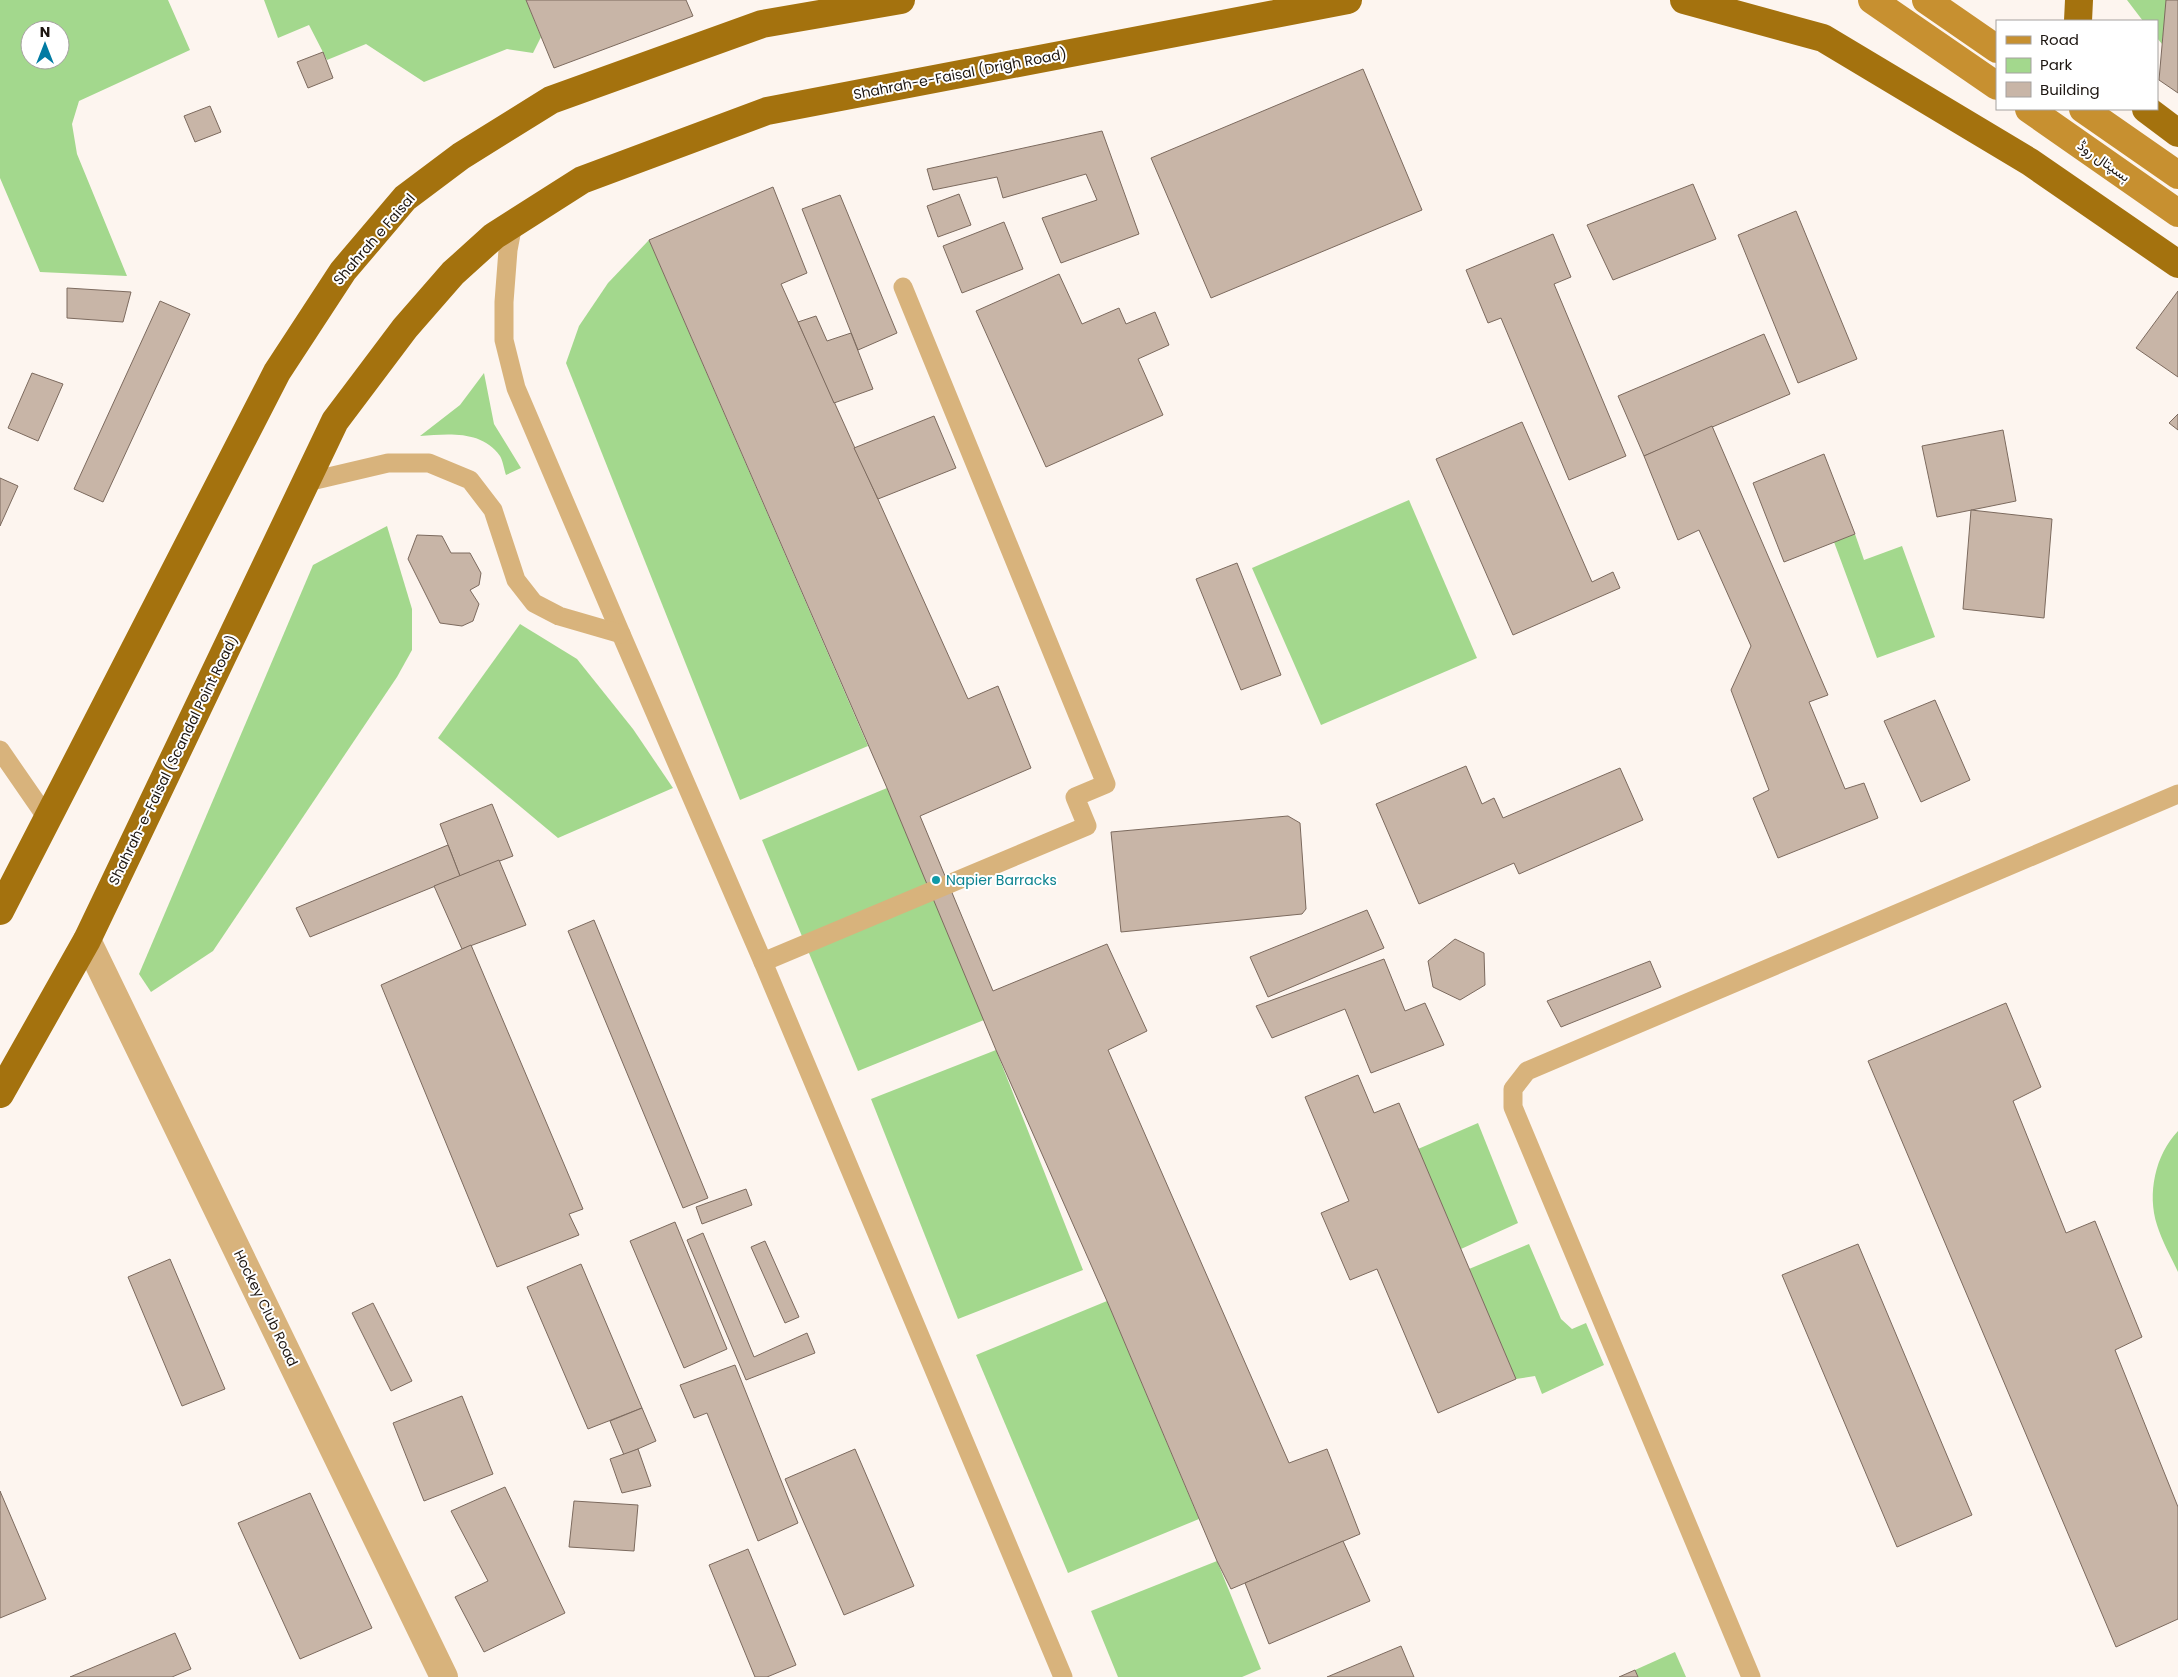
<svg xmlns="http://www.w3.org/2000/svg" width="2178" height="1677" viewBox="0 0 2178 1677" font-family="Poppins,Vazirmatn,sans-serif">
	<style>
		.green { fill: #a3d88d; fill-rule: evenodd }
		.building { fill: #c8b5a7; stroke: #7c6a5e }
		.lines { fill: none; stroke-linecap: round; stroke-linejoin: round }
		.service { stroke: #d8b37c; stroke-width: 19 }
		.minor { stroke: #d8b37c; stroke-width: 28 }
		.secondary { stroke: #c79030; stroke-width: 28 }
		.trunk { stroke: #a4720e; stroke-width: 28 }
		.culture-dot { fill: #0f9aa8; stroke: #fff; stroke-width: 2 }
		.labels { text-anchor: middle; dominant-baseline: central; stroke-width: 4; stroke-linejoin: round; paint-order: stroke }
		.street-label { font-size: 14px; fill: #1d1611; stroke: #fff }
		.culture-label { font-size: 14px; fill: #0d838f; stroke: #fff; text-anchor: start }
	</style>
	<rect width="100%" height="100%" fill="#fdf5ef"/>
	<g class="green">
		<path d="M0 0H168L190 50 79 101 72 124 77 154 127 276 40 272 0 178ZM30 30H60V60H30Z"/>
		<polygon points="264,0 526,0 541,37 533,53 507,49 424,82 366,44 327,60 309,25 278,38"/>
		<polygon points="2127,0 2167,0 2162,44 2157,38 2157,21 2143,21"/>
		<polygon points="649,240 868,746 740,800 566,363 579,326 608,283"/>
		<path d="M484 373 494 424 521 468 506 475C504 469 503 461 500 456 482 430 448 434 420 436L460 405Z"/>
		<polygon points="1409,500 1477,658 1321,725 1252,568"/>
		<polygon points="387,526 412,609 412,650 397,677 213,951 151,992 139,974 313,565"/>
		<polygon points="1855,534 1864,560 1902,546 1935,637 1877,658 1834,542"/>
		<polygon points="520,624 577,659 633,729 673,788 558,838 438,738"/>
		<polygon points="887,788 984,1020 858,1071 762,840"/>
		<polygon points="996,1050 1083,1270 958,1319 871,1099"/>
		<polygon points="1478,1123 1518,1223 1461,1249 1418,1149"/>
		<path d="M2178 1131V1272C2171 1257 2162 1241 2157 1225 2147 1194 2155 1155 2178 1131Z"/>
		<polygon points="1529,1244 1561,1319 1572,1329 1586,1323 1604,1365 1542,1394 1535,1376 1516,1379 1469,1269"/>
		<polygon points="1107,1301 1199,1519 1068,1573 976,1355"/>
		<polygon points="1217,1561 1261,1669 1242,1677 1118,1677 1091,1611"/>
		<polygon points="1675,1652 1686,1677 1638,1677 1635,1670"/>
	</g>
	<g class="building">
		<polygon points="526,0 686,0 693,16 554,68"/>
		<polygon points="2166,0 2178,0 2178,93 2159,80"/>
		<polygon points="323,52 333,78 308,88 297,62"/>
		<polygon points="1363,69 1422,210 1211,298 1151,158"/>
		<polygon points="210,106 221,132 195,142 184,116"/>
		<polygon points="1102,131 1139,234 1061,263 1042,218 1097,200 1086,174 1003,198 997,177 933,190 927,169"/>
		<polygon points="1693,184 1716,239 1613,280 1587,225"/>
		<polygon points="773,187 807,273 781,284 968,699 998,686 1031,768 920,816 993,991 1107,944 1147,1031 1108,1050 1289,1463 1327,1449 1360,1534 1231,1589 1217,1561 1107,1301 996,1050 887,788 649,240"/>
		<polygon points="959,194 971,225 938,237 927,206"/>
		<polygon points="840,195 897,333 858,350 802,209"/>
		<polygon points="1796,211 1857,359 1798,383 1738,235"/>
		<polygon points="1004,222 1023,269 962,293 943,246"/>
		<polygon points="1553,234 1571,277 1554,284 1626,456 1569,480 1501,318 1488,323 1466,270"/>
		<polygon points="1059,274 1082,324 1119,308 1126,324 1155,312 1169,345 1138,359 1163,415 1046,467 976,311"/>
		<polygon points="67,288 131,292 123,322 67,318"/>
		<polygon points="2178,291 2178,377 2136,348"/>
		<polygon points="160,301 190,314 103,502 74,489"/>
		<polygon points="816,316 827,341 851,333 873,389 834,403 798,322"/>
		<polygon points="1764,334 1790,394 1644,456 1618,396"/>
		<polygon points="32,373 63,384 38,441 8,428"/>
		<polygon points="2178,414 2178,430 2169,423"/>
		<polygon points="934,416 956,468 878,499 854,448"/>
		<polygon points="1522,422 1592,582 1613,572 1620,588 1513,635 1436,459"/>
		<polygon points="1712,426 1828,695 1809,702 1845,789 1864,783 1878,818 1778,858 1753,798 1769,790 1731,690 1751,646 1699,530 1678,540 1644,456"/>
		<polygon points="2003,430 2016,501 1937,517 1922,446"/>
		<polygon points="1824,454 1855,534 1784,562 1753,483"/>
		<polygon points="0,478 18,486 0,526"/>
		<polygon points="1971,510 2052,519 2044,618 1963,609"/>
		<polygon points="417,535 442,536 451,553 470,553 481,573 479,585 470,590 479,604 473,621 462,626 440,623 408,559"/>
		<polygon points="1237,563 1281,675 1241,690 1196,579"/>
		<polygon points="1935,700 1970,780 1921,802 1884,721"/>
		<polygon points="1466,766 1482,804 1494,798 1503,818 1620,768 1643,820 1519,874 1514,863 1419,904 1376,804"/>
		<polygon points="492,804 513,856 460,876 440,824"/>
		<polygon points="1288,816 1300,823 1306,909 1302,914 1121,932 1111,832"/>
		<polygon points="448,845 460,876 310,937 296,908"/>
		<polygon points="499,860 526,925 462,949 434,886"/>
		<polygon points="1367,910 1384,948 1268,997 1250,957"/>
		<polygon points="594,920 708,1198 683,1208 568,931"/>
		<polygon points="1455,939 1484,953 1485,985 1460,1000 1433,987 1428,961"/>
		<polygon points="471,945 583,1209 569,1214 579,1235 497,1267 381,985"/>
		<polygon points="1384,959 1405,1011 1425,1003 1444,1045 1371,1073 1345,1009 1272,1038 1256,1006"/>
		<polygon points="1650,961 1661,987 1561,1027 1547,1001"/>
		<polygon points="2006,1003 2041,1087 2013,1101 2066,1233 2095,1221 2142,1337 2115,1350 2178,1507 2178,1619 2116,1647 1868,1061"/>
		<polygon points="1358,1075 1374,1113 1399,1103 1516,1379 1438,1413 1377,1269 1350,1280 1321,1213 1349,1201 1305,1097"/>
		<polygon points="746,1189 752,1205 702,1224 696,1207"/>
		<polygon points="675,1222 727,1349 684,1368 630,1241"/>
		<polygon points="703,1233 754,1357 807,1333 815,1353 746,1380 687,1240"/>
		<polygon points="765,1241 799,1317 785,1323 751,1247"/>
		<polygon points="1858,1244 1972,1515 1897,1547 1782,1275"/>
		<polygon points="170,1259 225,1389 182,1406 128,1277"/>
		<polygon points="581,1264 642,1408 588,1429 527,1287"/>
		<polygon points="373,1303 412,1381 391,1391 352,1313"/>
		<polygon points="735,1365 798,1523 758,1541 707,1413 694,1418 680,1385"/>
		<polygon points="462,1396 493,1474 424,1501 393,1423"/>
		<polygon points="642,1408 656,1441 624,1455 610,1421"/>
		<polygon points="638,1449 651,1486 622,1493 610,1459"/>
		<polygon points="855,1449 914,1586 844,1615 785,1479"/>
		<polygon points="505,1487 565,1613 484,1652 455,1597 488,1581 451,1511"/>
		<polygon points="0,1491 46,1599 0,1618"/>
		<polygon points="310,1493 372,1628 300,1659 238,1523"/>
		<polygon points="574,1501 638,1505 634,1551 569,1547"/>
		<polygon points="1343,1541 1370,1601 1269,1644 1245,1583"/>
		<polygon points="748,1549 796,1665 767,1677 755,1677 709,1565"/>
		<polygon points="175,1633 191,1669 172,1677 70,1677"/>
		<polygon points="1401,1646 1414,1677 1327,1677"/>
		<polygon points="1635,1670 1638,1677 1619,1677"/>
	</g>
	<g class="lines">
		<g class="service">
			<polyline points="513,224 508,250 504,302 504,340 516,388 621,634 763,962 1063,1677"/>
			<polyline points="307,482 388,463 429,463 470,480 493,510 516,580 534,603 559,616 621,634"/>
			<polyline points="0,750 47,818"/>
			<polyline points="763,962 1087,826 1075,797 1106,784 903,287"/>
			<polyline points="1751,1677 1513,1107 1513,1089 1527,1071 2178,794"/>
		</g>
		<polyline class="minor" points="87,940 444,1677"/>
		<g class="secondary">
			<polyline points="1872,0 1997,86"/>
			<polyline points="1926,0 1997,49"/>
			<polyline points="2029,109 2178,213"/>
			<polyline points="2083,109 2178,175"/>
		</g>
		<g class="trunk">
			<polyline points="1684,0 1823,38 2030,162 2178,264"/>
			<polyline points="2078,21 2079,0"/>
			<polyline points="2146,109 2178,133"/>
			<polyline points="0,911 277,372 343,271 405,198 461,156 551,100 762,24 901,0"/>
			<polyline points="0,1094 87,940 335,421 405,328 453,273 494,236 582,180 767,111 1348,0"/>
		</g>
	</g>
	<circle class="culture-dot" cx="936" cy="880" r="5"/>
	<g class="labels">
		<g class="street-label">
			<text transform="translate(960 74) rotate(-11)">Shahrah-e-Faisal (Drigh Road)</text>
			<text transform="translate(2104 161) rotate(35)">ہسپتال روڈ</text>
			<text transform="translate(374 239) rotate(-49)">Shahrah e Faisal</text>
			<text transform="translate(173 760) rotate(-64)">Shahrah-e-Faisal (Scandal Point Road)</text>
			<text transform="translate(266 1308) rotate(64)">Hockey Club Road</text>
		</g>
		<g class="culture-label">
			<text x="946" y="880">Napier Barracks</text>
		</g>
	</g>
	<rect x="1996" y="20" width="162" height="90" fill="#ffffff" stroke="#a5a2a0"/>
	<rect x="2006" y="36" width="25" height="8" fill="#c79030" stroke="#a5a2a0"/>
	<text x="2040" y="45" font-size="15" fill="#1d1611">Road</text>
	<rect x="2006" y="58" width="25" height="15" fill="#a3d88d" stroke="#a5a2a0"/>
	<text x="2040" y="70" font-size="15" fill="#1d1611">Park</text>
	<rect x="2006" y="82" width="25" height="15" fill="#c8b5a7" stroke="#a5a2a0"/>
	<text x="2040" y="95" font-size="15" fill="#1d1611">Building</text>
	<g transform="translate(45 45)"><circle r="24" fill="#ffffff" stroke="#a5a2a0"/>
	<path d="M0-4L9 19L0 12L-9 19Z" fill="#017ba3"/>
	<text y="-8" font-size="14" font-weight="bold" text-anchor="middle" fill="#1d1611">N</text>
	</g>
</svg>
